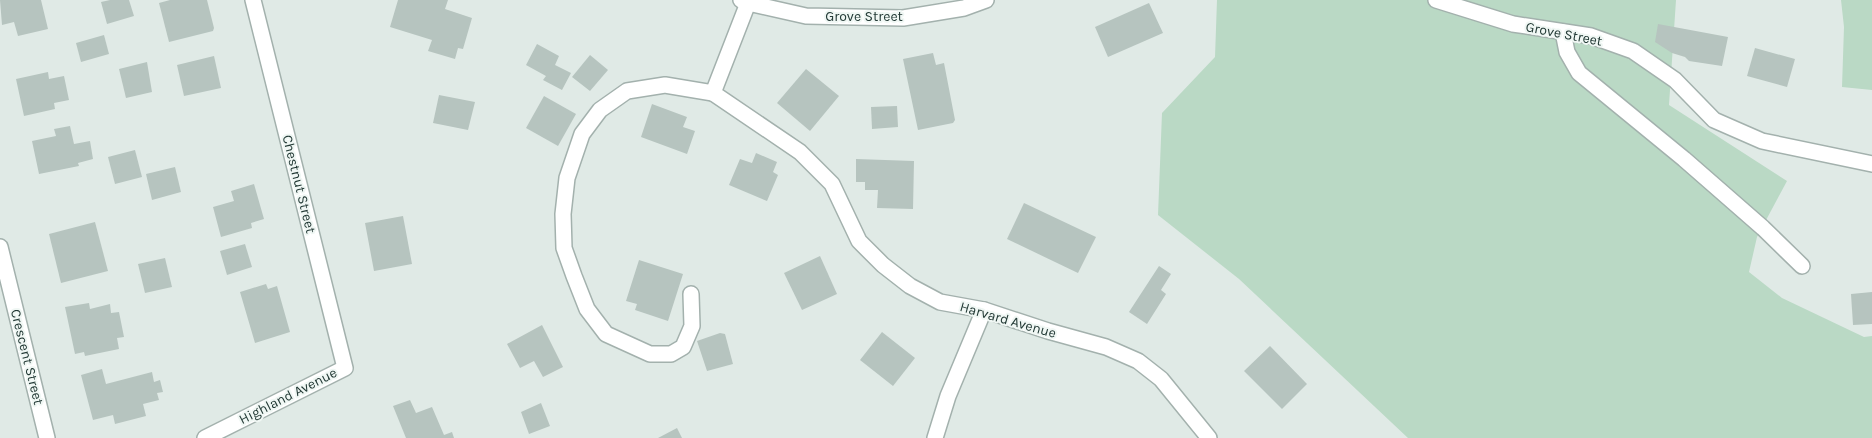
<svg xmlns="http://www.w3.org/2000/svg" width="1872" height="438" viewBox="0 0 1872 438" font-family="Karla,sans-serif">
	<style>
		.green { fill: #bad9c5 }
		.building { fill: #b6c4bf }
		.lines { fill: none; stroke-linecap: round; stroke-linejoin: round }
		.service-casing { stroke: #a3b1ad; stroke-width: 18 }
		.minor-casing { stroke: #a3b1ad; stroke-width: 18 }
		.service { stroke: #fff; stroke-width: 15 }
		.minor { stroke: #fff; stroke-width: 15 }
		.labels { text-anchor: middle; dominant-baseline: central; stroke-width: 4; stroke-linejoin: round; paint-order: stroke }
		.street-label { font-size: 14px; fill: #223935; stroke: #f0f7f4 }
	</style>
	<rect width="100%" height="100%" fill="#e0eae6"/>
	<g class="green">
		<polygon points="1217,0 1676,0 1669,105 1787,181 1757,237 1749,272 1782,298 1864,337 1872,336 1872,438 1408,438 1239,279 1158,215 1162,113 1215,57"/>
		<polygon points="1841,0 1872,0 1872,90 1842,87 1844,27"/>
	</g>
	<g class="building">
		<polygon points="0,0 41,0 48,29 18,36 14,22 2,25"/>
		<polygon points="110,0 129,0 134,16 107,24 101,2"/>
		<polygon points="170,0 207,0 214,28 213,31 169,42 159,3"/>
		<polygon points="398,0 448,0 445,9 472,18 463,49 458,48 455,59 428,51 432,40 390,27"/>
		<polygon points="1149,3 1163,33 1108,57 1095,27"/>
		<polygon points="1658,24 1728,37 1722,66 1689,61 1685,57 1672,53 1655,42"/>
		<polygon points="104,35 109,54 81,62 76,43"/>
		<polygon points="537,44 559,56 555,65 571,73 562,90 543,80 546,76 526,65"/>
		<polygon points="1755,48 1795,59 1787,87 1747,76"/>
		<polygon points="933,53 936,65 944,63 955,120 953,123 918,130 903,59"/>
		<polygon points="590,55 608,70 590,91 572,77"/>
		<polygon points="214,56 221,88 184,96 177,65"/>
		<polygon points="147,62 152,92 126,98 119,69"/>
		<polygon points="806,69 839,96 810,131 777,103"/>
		<polygon points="48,72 49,79 64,76 69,100 54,103 55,109 24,116 16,79"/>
		<polygon points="439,95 475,102 468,130 433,123"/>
		<polygon points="544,96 576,114 558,146 526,128"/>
		<polygon points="652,104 687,117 683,127 695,131 687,154 641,137"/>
		<polygon points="897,106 898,127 872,129 871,107"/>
		<polygon points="70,126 74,144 90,141 93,159 78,163 79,166 39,174 32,141 56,136 54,129"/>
		<polygon points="135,150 142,177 115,184 108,157"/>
		<polygon points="756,153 777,162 773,172 778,175 767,201 729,185 740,159 752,163"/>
		<polygon points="856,159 914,161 913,209 877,208 878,190 865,190 865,182 856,182"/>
		<polygon points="175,167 181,192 152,200 146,174"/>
		<polygon points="254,184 264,219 251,223 252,228 221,237 213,207 234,201 231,191"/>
		<polygon points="1024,203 1096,237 1078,273 1007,239"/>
		<polygon points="403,216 412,264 374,271 365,223"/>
		<polygon points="95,222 108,271 61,283 49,234"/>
		<polygon points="245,244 252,267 227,275 220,251"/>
		<polygon points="820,256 837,294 802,310 784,273"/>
		<polygon points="165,258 172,287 145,293 138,264"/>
		<polygon points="639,260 683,274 668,321 635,310 637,304 626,301"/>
		<polygon points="1159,266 1171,274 1161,290 1166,294 1147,324 1129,312"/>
		<polygon points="266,284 268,289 277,286 290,332 255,343 240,292"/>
		<polygon points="1872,292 1872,324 1853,325 1851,294"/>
		<polygon points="89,303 90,309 110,304 111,313 119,312 124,337 117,338 119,349 85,356 84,352 75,354 65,307"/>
		<polygon points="542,325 563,367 543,377 534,361 520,368 507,344"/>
		<polygon points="882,332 915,358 893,386 860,360"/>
		<polygon points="720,333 725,334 733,364 707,371 697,341"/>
		<polygon points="1270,346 1307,384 1282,409 1244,371"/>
		<polygon points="102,369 106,384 152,372 154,382 160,380 163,392 157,393 159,400 143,404 146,416 115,424 113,415 93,420 81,375"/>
		<polygon points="410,400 416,413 432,407 444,435 452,432 454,438 406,438 393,406"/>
		<polygon points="541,403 550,426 529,434 521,412"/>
		<polygon points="677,428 682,438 658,438"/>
	</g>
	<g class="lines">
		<g class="service-casing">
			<g id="service">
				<polyline points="1563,32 1567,52 1579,73 1684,159 1763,228 1802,266"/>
				<polyline points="691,294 692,326 683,347 671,354 650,354 606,334 587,309 574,276 564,248 563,214 567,178 582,134 600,110 627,91 665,85 713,93"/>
				<polyline points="935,438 948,396 984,310"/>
			</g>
		</g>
		<g class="minor-casing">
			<g id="minor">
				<polyline points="741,0 748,3 806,16 903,18 964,8 986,0"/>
				<polyline points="1436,0 1513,24 1591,36 1633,51 1675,80 1714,120 1762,141 1872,164"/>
				<polyline points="748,3 713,93 800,152 832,184 859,241 883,265 910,286 940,302 984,310 1048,331 1106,347 1138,361 1161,379 1209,438"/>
				<polyline points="0,247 47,438"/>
				<polyline points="205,438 345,368 253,0"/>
			</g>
		</g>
		<use href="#service" class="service"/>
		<use href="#minor" class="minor"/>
	</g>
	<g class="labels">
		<g class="street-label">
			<text x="864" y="16">Grove Street</text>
			<text transform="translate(1564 34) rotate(11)">Grove Street</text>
			<text transform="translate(299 184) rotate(76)">Chestnut Street</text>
			<text transform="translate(1008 320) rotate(16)">Harvard Avenue</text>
			<text transform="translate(27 357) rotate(76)">Crescent Street</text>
			<text transform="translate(288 396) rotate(-27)">Highland Avenue</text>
		</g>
	</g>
</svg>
